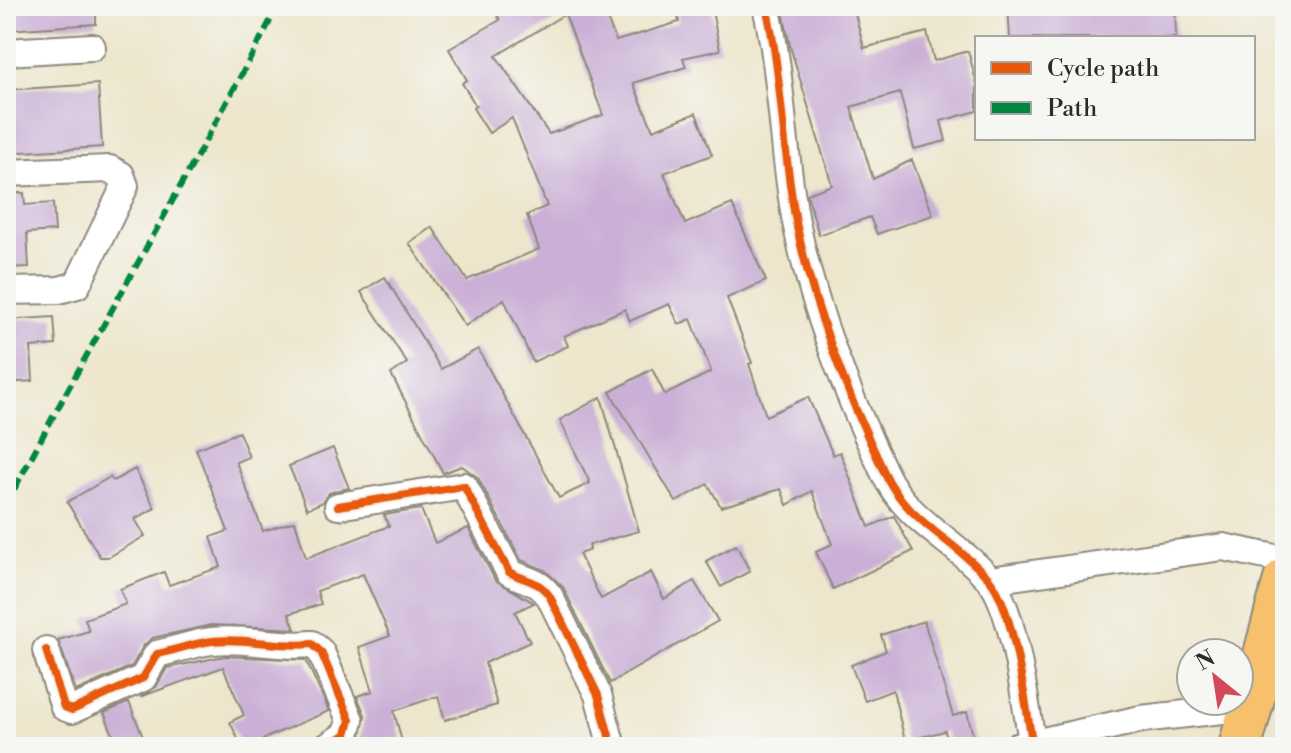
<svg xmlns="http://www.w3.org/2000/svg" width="1291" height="753" viewBox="0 0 1291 753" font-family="'Libre Bodoni',serif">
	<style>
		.building { fill: #cab0d6; fill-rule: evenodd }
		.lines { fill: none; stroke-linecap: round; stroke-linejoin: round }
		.street-casing { stroke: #8c887c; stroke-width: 30 }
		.primary-casing { stroke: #8c887c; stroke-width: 46 }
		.street { stroke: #fff; stroke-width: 26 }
		.primary { stroke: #f7c06c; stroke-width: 42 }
		.quiet { stroke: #00873e; stroke-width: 6; stroke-dasharray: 12 6; stroke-linecap: butt }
		.cycleway-casing { stroke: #f6f6f2; stroke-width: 13 }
		.cycleway { stroke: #e8590c; stroke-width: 8 }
	</style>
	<rect width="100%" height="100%" fill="#f6f6f2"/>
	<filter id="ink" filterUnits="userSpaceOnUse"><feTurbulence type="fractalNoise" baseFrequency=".0125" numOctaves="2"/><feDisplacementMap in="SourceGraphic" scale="16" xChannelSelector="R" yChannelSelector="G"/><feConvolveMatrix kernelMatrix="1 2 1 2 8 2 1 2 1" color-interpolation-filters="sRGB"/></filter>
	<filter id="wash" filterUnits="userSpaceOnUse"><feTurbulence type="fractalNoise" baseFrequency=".006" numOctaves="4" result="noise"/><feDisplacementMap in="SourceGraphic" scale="32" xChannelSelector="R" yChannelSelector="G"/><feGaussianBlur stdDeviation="1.8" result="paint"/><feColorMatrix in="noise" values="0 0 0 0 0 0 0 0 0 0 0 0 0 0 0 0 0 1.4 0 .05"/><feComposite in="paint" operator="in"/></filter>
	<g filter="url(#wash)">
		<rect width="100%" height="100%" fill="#ede6cc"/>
		<g id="blocks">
			<g class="building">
				<polygon points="6,6 96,6 96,24 6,30"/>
				<path d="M492 6H602L616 41 679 22 676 6H711L720 50 683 58 686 67 633 83 653 130 696 113 712 155 664 173 685 224 732 204 766 281 727 298 752 363 749 364 766 416 808 397 833 455 840 452 869 527 894 516 913 551 833 589 816 552 832 544 812 491 787 505 781 489 721 507 708 484 676 502 610 392 652 369 665 395 711 372 691 319 679 324 669 304 630 321 625 309 564 336 568 346 533 362 504 299 465 326 409 243 432 227 467 280 539 249 527 215 547 206 512 118 489 133 473 108 476 106 462 83 467 80 449 49 500 20ZM565 14 603 115 549 134 496 56Z"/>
				<polygon points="782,6 853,6 864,48 927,32 934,61 968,51 977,84 977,111 941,121 946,141 914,149 900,93 851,107 873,179 912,160 933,215 877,234 870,217 819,235 807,194 832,185 790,46"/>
				<polygon points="1008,6 1175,6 1176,38 1010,38"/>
				<polygon points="98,84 102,147 6,153 6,90"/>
				<polygon points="6,193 24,193 25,205 53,203 55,231 27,233 29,267 6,268"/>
				<polygon points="385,277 441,369 478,349 559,498 590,483 560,420 601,397 639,531 589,545 590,550 579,554 601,599 651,572 664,599 694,581 718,621 610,683 563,587 545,570 521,560 478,478 462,466 443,473 391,374 407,363 361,292"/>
				<polygon points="54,317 56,345 31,347 33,381 6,383 6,320"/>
				<polygon points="239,432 249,457 236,462 263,531 295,521 306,558 389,526 384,515 421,509 435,543 468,528 495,580 534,603 515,612 530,642 485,663 497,705 445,720 438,696 394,711 402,742 389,747 363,747 360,740 365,715 357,696 373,691 359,647 390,636 363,574 317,591 321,604 289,614 295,629 211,625 153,638 144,645 132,666 76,691 58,640 89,631 85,619 126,604 120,589 164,572 169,585 221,567 211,537 228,531 196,449"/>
				<polygon points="333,448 349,488 329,493 323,502 307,509 289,466"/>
				<polygon points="135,469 155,508 135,519 145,536 109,557 100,557 67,502 110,477 113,481"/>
				<polygon points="736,545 750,571 721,587 706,561"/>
				<polygon points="924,621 953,716 967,712 976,747 949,747 945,731 905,741 893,690 865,701 851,665 886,651 881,635"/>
				<polygon points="225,656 306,660 329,711 263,739 267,747 242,747 230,722 244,715 223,667 140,697 156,687 167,668"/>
				<polygon points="129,702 147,747 118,747 104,713"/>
			</g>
		</g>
	</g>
	<g filter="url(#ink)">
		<use href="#blocks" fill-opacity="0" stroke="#8c887c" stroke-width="2"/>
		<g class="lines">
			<g class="street-casing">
				<g id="street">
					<path d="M766 6C783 78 782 154 797 227 814 310 848 396 884 472 907 522 955 540 989 579 1014 607 1025 703 1032 741"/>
					<polyline points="6,52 92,47"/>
					<polyline points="6,173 110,169 121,175 125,186 77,285 59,290 6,291"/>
					<path d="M338 506 464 486 509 572C525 581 538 579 550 597L598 695 612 747"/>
					<polyline points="990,580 1223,547 1285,560"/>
					<path d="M46 650 64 707 72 710 143 678 157 654C176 650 194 643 212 641 246 637 279 648 312 644L321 652 350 720 346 734 327 747"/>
					<polyline points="1017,747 1141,719 1250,707"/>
				</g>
			</g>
			<g class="primary-casing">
				<polyline id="primary" points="1240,747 1285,580"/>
			</g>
			<use href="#street" class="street"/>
			<use href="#primary" class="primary"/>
			<path class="quiet" d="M6 505C94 337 190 174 278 6"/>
			<g class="cycleway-casing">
				<g id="cycleway">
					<path d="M766 6C783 78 782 154 797 227 814 310 848 396 884 472 907 522 955 540 989 579 1014 607 1025 703 1032 741"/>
					<path d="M338 506 464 486 509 572C525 581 538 579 550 597L598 695 612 747"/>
					<path d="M46 650 64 707 72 710 143 678 157 654C176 650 194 643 212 641 246 637 279 648 312 644L321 652 350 720 346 734 327 747"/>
				</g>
			</g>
			<use href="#cycleway" class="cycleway"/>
		</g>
	</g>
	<rect width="1291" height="753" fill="none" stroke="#f6f6f2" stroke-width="32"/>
	<rect x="975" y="36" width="280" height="104" fill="#f6f6f2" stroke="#a5a5a2" stroke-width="2"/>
	<rect x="991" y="62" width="40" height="12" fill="#e8590c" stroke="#a5a5a2" stroke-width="2"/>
	<text x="1047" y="76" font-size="24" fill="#2b2b2b">Cycle path</text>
	<rect x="991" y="102" width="40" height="12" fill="#00873e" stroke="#a5a5a2" stroke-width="2"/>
	<text x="1047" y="116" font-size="24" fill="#2b2b2b">Path</text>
	<g transform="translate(1215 677) rotate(330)"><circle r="38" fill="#f6f6f2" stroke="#a5a5a2" stroke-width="2"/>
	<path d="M0-6L14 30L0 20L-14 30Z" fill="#d1495b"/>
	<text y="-12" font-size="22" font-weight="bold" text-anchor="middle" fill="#2b2b2b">N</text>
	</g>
</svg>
